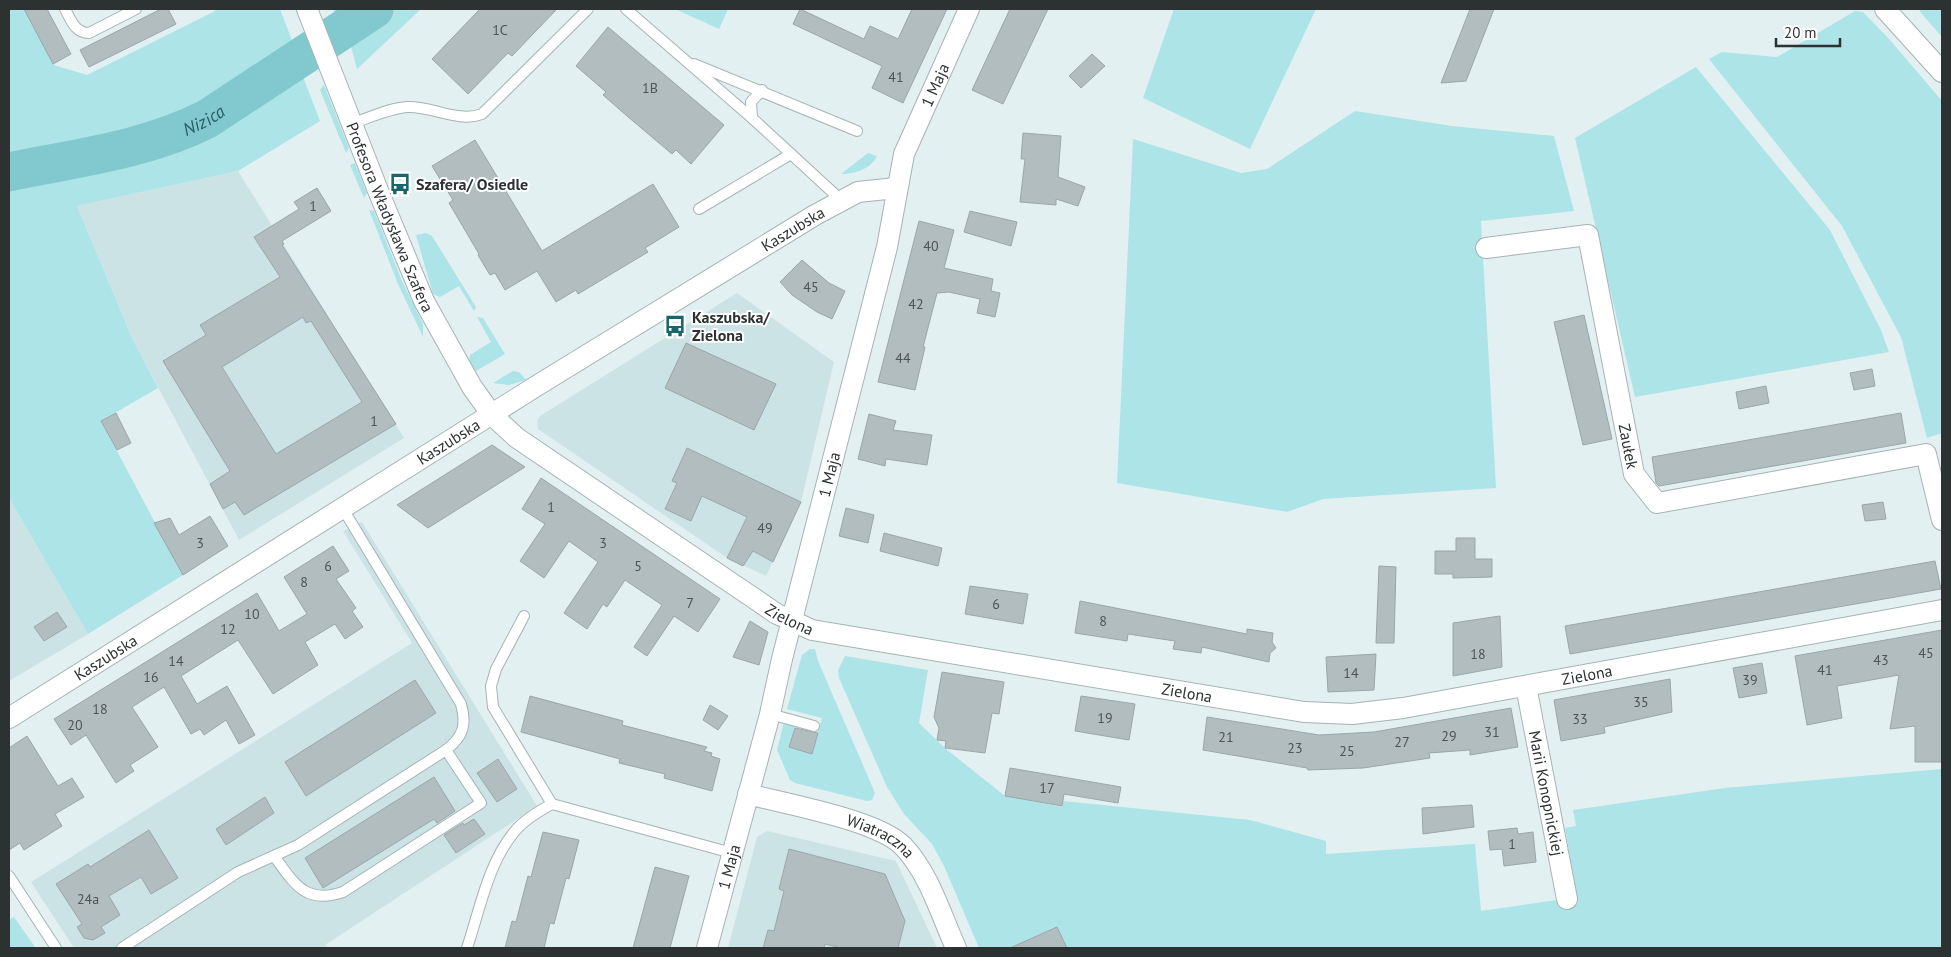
<svg xmlns="http://www.w3.org/2000/svg" width="1951" height="957" viewBox="0 0 1951 957" font-family="'PT Sans',sans-serif">
	<style>
		.built { fill: #cce3e5 }
		.green { fill: #ade4e8 }
		.lines { fill: none; stroke-linecap: round; stroke-linejoin: round }
		.river { stroke: #82c9cf; stroke-width: 39 }
		.building { fill: #b1bdbe; stroke: #9aa7a8; fill-rule: evenodd }
		.lane-casing { stroke: #a6b3b4; stroke-width: 12 }
		.street-casing { stroke: #a6b3b4; stroke-width: 22 }
		.lane { stroke: #fff; stroke-width: 10 }
		.street { stroke: #fff; stroke-width: 20 }
		.labels { text-anchor: middle; dominant-baseline: central; stroke-width: 4; stroke-linejoin: round; paint-order: stroke }
		.number-label { font-size: 14px; fill: #4d5455 }
		.street-label { font-size: 16px; fill: #2c3132; stroke: #fff }
		.poi-label { font-size: 16px; font-weight: bold; fill: #2c3132; stroke: #fff; text-anchor: start }
		.water-label { font-size: 18px; font-style: italic; fill: #245f64; stroke: #fff }
	</style>
	<rect width="100%" height="100%" fill="#e2f0f1"/>
	<g class="built">
		<polygon points="238,171 404,438 239,540 132,338 77,206"/>
		<polygon points="737,293 834,362 801,502 766,576 727,558 538,429 537,421 540,416"/>
		<polygon points="9,498 88,634 9,681"/>
		<polygon points="362,522 537,806 325,945 329,948 74,948 31,882 412,643 343,531"/>
		<polygon points="767,831 896,861 937,948 728,948 757,837"/>
	</g>
	<g class="green">
		<path d="M9 9H24L54 65 87 75 215 11 216 9H280L293 43 279 53 281 57C247 81 213 106 175 123 124 146 64 152 9 163Z"/>
		<polygon points="333,9 363,9 340,25"/>
		<polygon points="387,9 421,9 357,69 348,36"/>
		<polygon points="675,9 728,9 719,29"/>
		<polygon points="1174,9 1316,9 1250,149 1143,98"/>
		<polygon points="1919,9 1942,9 1942,37 1921,13"/>
		<polygon points="1855,11 1863,12 1890,40 1942,101 1942,433 1927,438 1901,337 1842,226 1709,59 1722,52 1777,57"/>
		<polygon points="1696,67 1830,230 1881,330 1889,352 1635,397 1575,138"/>
		<polygon points="300,69 320,121 238,171 77,206 132,338 158,388 101,421 183,575 88,634 9,498 9,183 168,150 209,130"/>
		<polygon points="324,85 349,148 346,153 320,90"/>
		<polygon points="1355,111 1452,126 1554,136 1574,211 1481,221 1496,488 1323,499 1287,512 1117,483 1133,139 1241,173 1267,169"/>
		<path d="M868 153 877 156C871 169 854 174 841 174Z"/>
		<polygon points="355,163 367,193 364,198 350,165"/>
		<polygon points="369,210 374,211 402,281 423,324 423,337 398,284"/>
		<polygon points="426,233 432,236 476,307 474,311 459,286 440,297 433,294 416,235"/>
		<polygon points="477,317 483,318 505,354 476,371 469,362 470,355 491,342"/>
		<polygon points="513,371 519,372 526,380 509,385 493,383"/>
		<polygon points="810,649 815,649 818,661 875,793 872,800 867,801 795,783 790,780 777,750 784,722 795,726 789,747 812,753 822,718 787,709 802,655"/>
		<polygon points="845,656 928,670 919,723 946,749 1005,796 1062,807 1063,801 1250,820 1326,841 1326,854 1475,844 1481,911 1577,897 1565,828 1576,826 1573,810 1725,788 1942,769 1942,948 979,948 944,866 932,844 904,814 887,787 839,678 838,670"/>
		<polygon points="14,917 35,947 33,948 9,948 9,920"/>
	</g>
	<g class="lines">
		<path class="river" id="s1" d="M9 172C76 158 146 150 207 119L374 9"/>
	</g>
	<g class="building">
		<polygon points="24,9 47,9 71,54 53,64"/>
		<polygon points="161,9 168,9 176,24 89,67 80,50"/>
		<polygon points="480,9 557,9 512,56 508,53 468,94 432,59"/>
		<polygon points="800,9 864,39 870,26 898,39 912,9 947,9 903,103 872,88 882,66 793,24"/>
		<polygon points="1010,9 1048,9 1003,104 972,90"/>
		<polygon points="1470,9 1494,9 1466,81 1441,83"/>
		<polygon points="608,27 724,125 691,164 676,150 672,154 627,116 603,95 606,92 576,66"/>
		<polygon points="1092,54 1105,66 1081,88 1069,76"/>
		<polygon points="1023,133 1061,136 1058,177 1085,187 1078,206 1056,199 1056,205 1020,202 1025,159 1021,159"/>
		<polygon points="475,140 542,251 653,184 679,227 645,248 648,252 578,294 576,290 556,302 537,271 505,290 495,273 490,275 478,255 479,254 449,203 453,200 432,166"/>
		<path d="M317 188 331 211 282 241 284 244 282 245 396 424 244 515 235 502 223 509 210 484 230 471 163 361 206 335 200 325 280 277 254 237 299 209 294 202ZM303 317 306 323 311 321 362 402 276 454 222 367Z"/>
		<polygon points="970,211 1017,222 1011,246 964,232"/>
		<polygon points="919,221 954,230 944,268 993,279 991,291 1000,293 995,317 977,313 980,299 949,292 937,293 923,347 925,347 915,390 878,382"/>
		<polygon points="802,260 829,283 845,291 832,319 817,312 792,295 780,282"/>
		<polygon points="1584,315 1612,439 1583,445 1554,322"/>
		<polygon points="686,343 776,384 754,430 665,388"/>
		<polygon points="1872,369 1875,386 1854,390 1850,373"/>
		<polygon points="1766,386 1769,403 1739,409 1736,392"/>
		<polygon points="116,413 131,443 117,450 101,421"/>
		<polygon points="1901,413 1906,443 1659,486 1656,483 1652,457"/>
		<polygon points="869,414 896,421 893,430 932,435 927,465 886,459 885,466 858,459"/>
		<polygon points="492,445 525,467 428,528 397,505"/>
		<polygon points="687,448 801,502 773,562 753,551 743,566 727,558 747,517 702,496 691,521 665,509 677,483 672,481"/>
		<polygon points="541,478 720,599 698,632 674,616 647,656 634,647 662,605 625,580 607,607 603,604 587,629 564,613 598,562 569,541 544,578 520,561 545,524 522,509"/>
		<polygon points="1883,502 1886,519 1865,521 1862,505"/>
		<polygon points="846,508 874,515 868,543 839,536"/>
		<polygon points="210,516 228,546 183,575 154,523 170,518 179,535"/>
		<polygon points="884,533 942,548 938,566 880,551"/>
		<polygon points="1456,538 1475,538 1475,559 1492,559 1492,577 1453,578 1453,574 1435,574 1435,551 1456,551"/>
		<polygon points="333,546 349,571 336,579 356,608 352,611 363,627 345,639 335,624 305,642 318,665 273,694 238,640 181,676 197,704 227,686 255,735 239,744 226,720 204,735 200,729 191,734 164,687 132,707 158,747 130,765 134,771 116,783 86,735 71,745 54,719 257,593 279,631 307,614 284,577"/>
		<polygon points="1935,561 1941,589 1570,654 1565,626"/>
		<polygon points="1379,566 1396,567 1394,643 1376,643"/>
		<polygon points="970,586 1028,594 1023,624 965,614"/>
		<polygon points="1080,601 1247,634 1247,629 1273,633 1272,642 1276,648 1270,653 1269,662 1202,647 1201,653 1173,649 1175,641 1128,634 1127,641 1075,633"/>
		<polygon points="57,612 67,627 44,641 34,627"/>
		<polygon points="1500,616 1502,667 1453,676 1453,623"/>
		<polygon points="750,621 768,632 759,665 733,657"/>
		<polygon points="1942,630 1942,762 1915,762 1915,726 1890,729 1899,675 1837,686 1842,718 1807,725 1795,656"/>
		<polygon points="1376,654 1374,690 1328,692 1326,657"/>
		<polygon points="1762,663 1767,693 1739,698 1733,668"/>
		<polygon points="942,672 1004,682 999,714 992,713 985,753 945,748 946,741 937,740 939,728 934,717"/>
		<polygon points="1670,679 1672,712 1604,727 1605,733 1561,741 1554,700"/>
		<polygon points="415,680 436,713 306,796 285,762"/>
		<polygon points="530,696 623,721 622,725 707,747 704,751 712,753 711,756 720,759 712,791 664,778 665,774 619,763 620,759 521,732"/>
		<polygon points="1081,696 1135,704 1129,740 1075,731"/>
		<polygon points="710,705 728,716 718,730 703,720"/>
		<polygon points="1511,708 1518,747 1470,755 1470,750 1429,753 1430,758 1363,768 1308,770 1307,768 1203,750 1207,717 1319,735 1374,732"/>
		<polygon points="795,728 818,733 812,754 789,747"/>
		<polygon points="27,736 58,786 72,778 84,797 55,814 62,826 24,850 20,843 9,850 9,748"/>
		<polygon points="498,759 517,789 497,802 477,773"/>
		<polygon points="1010,768 1121,787 1118,803 1064,794 1062,806 1005,796"/>
		<polygon points="434,777 455,811 437,823 434,819 323,888 305,858"/>
		<polygon points="265,797 274,813 226,845 216,829"/>
		<polygon points="1472,805 1474,827 1423,834 1422,808"/>
		<polygon points="474,819 485,834 456,853 444,835 463,823 464,825"/>
		<polygon points="1517,828 1518,834 1533,832 1536,862 1504,866 1502,849 1490,850 1488,831"/>
		<polygon points="149,830 178,878 151,894 141,877 109,896 120,915 101,927 105,933 93,940 84,938 77,927 82,924 56,884 88,864 90,867"/>
		<polygon points="543,832 579,840 569,879 566,878 554,924 550,923 544,948 505,948 512,921 516,922 528,876 531,877"/>
		<polygon points="789,849 885,874 905,921 898,948 841,948 825,944 824,948 763,948 768,930 774,931 784,891 779,889"/>
		<polygon points="655,867 689,876 670,948 633,948"/>
		<polygon points="1057,927 1067,948 1010,948"/>
	</g>
	<g class="lines">
		<g class="lane-casing">
			<g id="lane">
				<path d="M65 9C71 20 75 33 89 33L136 9"/>
				<polyline points="626,9 752,118 841,200"/>
				<polyline points="694,64 857,131"/>
				<polyline points="752,118 751,102 762,90"/>
				<path d="M351 124C369 118 389 108 408 107 432 106 458 123 482 114L588 9"/>
				<polyline points="699,209 791,154"/>
				<path d="M343 509 461 704C467 725 463 737 446 750"/>
				<polyline points="524,616 496,669 491,686 493,707 552,804"/>
				<polyline points="770,714 814,726"/>
				<polyline points="9,876 56,948"/>
				<path d="M122 948 238 872 298 845 446 750 481 803 343 892C305 905 294 883 274 856"/>
				<path d="M467 948C480 909 488 863 515 831 525 819 539 811 552 804L732 853"/>
			</g>
		</g>
		<g class="street-casing">
			<g id="street">
				<path id="s2" d="M307 9 379 193 424 301 472 387 492 415 517 438 752 597 777 614 812 630 1304 712 1352 714 1403 708 1942 610"/>
				<polyline points="1885,9 1942,72"/>
				<path id="s3" d="M1486 248 1588 235 1634 474 1657 503 1926 454 1942 520"/>
				<path id="s4" d="M1526 686 1567 899"/>
				<path id="s5" d="M9 718 538 385 815 215 858 192 896 188"/>
				<path id="s6" d="M748 794C786 804 877 820 903 846 929 873 941 915 956 948"/>
				<path id="s7" d="M707 948 770 714 782 659 887 247 904 154 969 9"/>
			</g>
		</g>
		<use href="#lane" class="lane"/>
		<use href="#street" class="street"/>
	</g>
	<defs>
		<g id="bus-bare" transform="scale(1.725)"><path d="M-5-6H5V4H4V6H2V4H-2V6H-4V4H-5ZM-3.5-4V0h7V-4ZM-3.5 1.2v1.5H-2V1.2ZM2 1.2v1.5H3.5V1.2Z" fill="#18666c" stroke="#fff" stroke-width="2.5" paint-order="stroke"/></g>
	</defs>
	<g fill-rule="evenodd">
		<use href="#bus-bare" x="400" y="184"/>
		<use href="#bus-bare" x="675" y="326"/>
	</g>
	<g class="labels">
		<g class="number-label">
			<text x="500" y="30">1C</text>
			<text x="896" y="77">41</text>
			<text x="650" y="88">1B</text>
			<text x="313" y="206">1</text>
			<text x="931" y="246">40</text>
			<text x="811" y="287">45</text>
			<text x="916" y="304">42</text>
			<text x="903" y="358">44</text>
			<text x="374" y="421">1</text>
			<text x="551" y="507">1</text>
			<text x="765" y="528">49</text>
			<text x="200" y="543">3</text>
			<text x="603" y="543">3</text>
			<text x="328" y="566">6</text>
			<text x="638" y="566">5</text>
			<text x="304" y="582">8</text>
			<text x="690" y="603">7</text>
			<text x="996" y="604">6</text>
			<text x="252" y="614">10</text>
			<text x="1103" y="621">8</text>
			<text x="228" y="629">12</text>
			<text x="1926" y="653">45</text>
			<text x="1478" y="654">18</text>
			<text x="1881" y="660">43</text>
			<text x="176" y="661">14</text>
			<text x="1825" y="670">41</text>
			<text x="1351" y="673">14</text>
			<text x="151" y="677">16</text>
			<text x="1750" y="680">39</text>
			<text x="1641" y="702">35</text>
			<text x="100" y="709">18</text>
			<text x="1105" y="718">19</text>
			<text x="1580" y="719">33</text>
			<text x="75" y="725">20</text>
			<text x="1492" y="732">31</text>
			<text x="1449" y="736">29</text>
			<text x="1226" y="737">21</text>
			<text x="1402" y="742">27</text>
			<text x="1295" y="748">23</text>
			<text x="1347" y="751">25</text>
			<text x="1047" y="788">17</text>
			<text x="1512" y="844">1</text>
			<text x="88" y="899">24a</text>
		</g>
		<g class="street-label">
			<text stroke="none"><textPath href="#s7" startOffset="894">1 Maja</textPath></text>
			<text stroke="none"><textPath href="#s2" startOffset="224">Profesora Władysława Szafera</textPath></text>
			<text stroke="none"><textPath href="#s5" startOffset="924">Kaszubska</textPath></text>
			<text stroke="none"><textPath href="#s5" startOffset="519">Kaszubska</textPath></text>
			<text stroke="none"><textPath href="#s3" startOffset="318">Zaułek</textPath></text>
			<text stroke="none"><textPath href="#s7" startOffset="489">1 Maja</textPath></text>
			<text stroke="none"><textPath href="#s2" startOffset="809">Zielona</textPath></text>
			<text stroke="none"><textPath href="#s5" startOffset="114">Kaszubska</textPath></text>
			<text stroke="none"><textPath href="#s2" startOffset="1619">Zielona</textPath></text>
			<text stroke="none"><textPath href="#s2" startOffset="1214">Zielona</textPath></text>
			<text stroke="none"><textPath href="#s4" startOffset="109">Marii Konopnickiej</textPath></text>
			<text stroke="none"><textPath href="#s6" startOffset="140">Wiatraczna</textPath></text>
			<text stroke="none"><textPath href="#s7" startOffset="84">1 Maja</textPath></text>
		</g>
		<g class="poi-label">
			<text x="416" y="184">Szafera/ Osiedle</text>
			<text x="692" y="317">Kaszubska/<tspan x="692" dy="18">Zielona</tspan></text>
		</g>
		<g class="water-label">
			<text stroke="none"><textPath href="#s1" startOffset="202">Nizica</textPath></text>
		</g>
	</g>
	<rect width="1951" height="957" fill="none" stroke="#2c3132" stroke-width="20"/>
	<path d="M1776 38v8h64v-8" fill="none" stroke="#2c3132" stroke-width="2.5"/>
	<text x="1784" y="38" font-size="15" fill="#2c3132" stroke="#ffffff" stroke-width="4" paint-order="stroke">20 m</text>
</svg>
